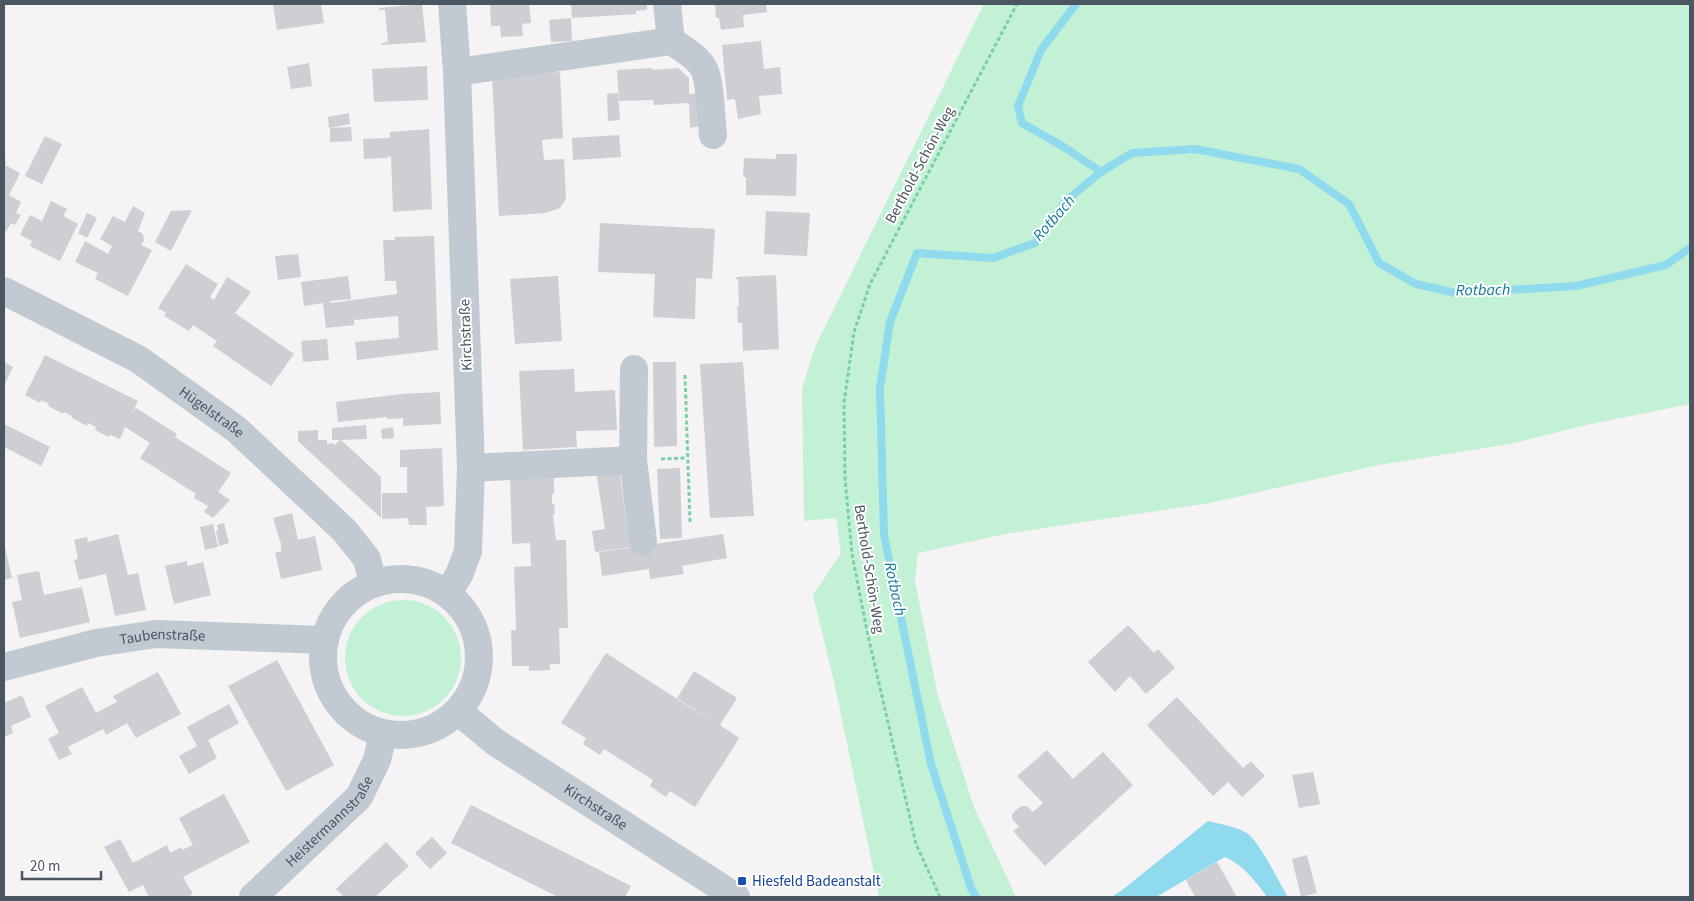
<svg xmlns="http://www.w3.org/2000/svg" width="1694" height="901" viewBox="0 0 1694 901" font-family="'Source Sans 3',sans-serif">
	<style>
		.green { fill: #c3f1d5 }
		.water { fill: #90daee }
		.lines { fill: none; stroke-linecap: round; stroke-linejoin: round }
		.stream { stroke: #90daee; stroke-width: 8 }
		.building { fill: #cdcfd5 }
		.path { stroke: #7ad0a6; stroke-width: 3; stroke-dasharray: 4 2.5; stroke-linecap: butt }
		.minor { stroke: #c1cad2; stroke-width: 28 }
		.transit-dot { fill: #1a4fb4; stroke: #fff; stroke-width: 2 }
		.labels { text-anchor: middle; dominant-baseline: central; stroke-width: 4; stroke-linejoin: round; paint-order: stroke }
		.street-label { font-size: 15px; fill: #4a5661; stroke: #fff }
		.transit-label { font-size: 15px; fill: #164399; stroke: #fff; text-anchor: start }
		.water-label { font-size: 16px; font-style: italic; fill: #0c7c9b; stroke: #fff }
	</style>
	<rect width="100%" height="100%" fill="#f5f3f3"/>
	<g class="green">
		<polygon points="984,4 1690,4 1690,404 1591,424 1510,444 1379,465 1210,503 1005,534 918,553 915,581 938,696 974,807 1016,897 879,897 835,686 813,595 841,553 836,518 804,521 802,389 815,347"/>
		<circle cx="403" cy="658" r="58"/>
	</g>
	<path class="water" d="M1208 821C1220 824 1234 826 1245 832 1259 839 1279 883 1288 897H1267C1255 881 1245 866 1225 857L1156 897H1111L1121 891Z"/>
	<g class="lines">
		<g class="stream">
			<polyline points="1076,4 1041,50 1018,106 1022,123 1067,149 1101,172"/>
			<polyline points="976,897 971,888 931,764 884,535 880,388 890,322 917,253 993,258 1035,243 1067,200 1101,172 1132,153 1195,149 1299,169 1349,204 1379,263 1416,284 1456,293 1576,286 1666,265 1690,248"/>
		</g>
	</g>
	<g class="building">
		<polygon points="282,4 321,4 324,23 277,30 273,5"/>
		<polygon points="422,4 426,42 382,45 381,43 388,42 385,10 379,10 379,8"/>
		<polygon points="490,4 529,4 531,23 522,24 523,36 501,37 500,26 491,26"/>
		<polygon points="571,4 647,4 647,10 636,11 636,14 572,18"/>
		<polygon points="715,4 766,4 767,12 743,15 744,27 721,30 719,18 716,18"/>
		<polygon points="571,18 572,41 551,42 549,20"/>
		<polygon points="761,41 764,69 780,67 782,94 759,96 761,114 738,119 735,99 727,100 722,45"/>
		<polygon points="309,63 312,86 291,89 287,67"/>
		<polygon points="427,66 428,100 374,102 372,69"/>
		<polygon points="652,68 653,70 678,68 689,78 689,94 703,93 706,125 690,128 689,103 654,105 653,100 619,101 617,70"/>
		<polygon points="560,72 563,138 542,140 544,160 564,159 566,199 560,208 546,213 499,216 492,76"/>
		<polygon points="618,93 620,120 608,121 607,94"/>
		<polygon points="349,113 350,124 329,128 328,117"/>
		<polygon points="351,127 352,141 330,142 330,128"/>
		<polygon points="429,129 432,209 393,212 391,156 386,158 364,159 363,139 390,138 390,132"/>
		<polygon points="619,135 621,157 573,160 572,138"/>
		<polygon points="45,136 62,144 42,184 25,176"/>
		<polygon points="776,154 797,154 796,196 746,195 746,177 743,177 744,158 776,159"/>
		<polygon points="4,157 6,158 4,161 7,162 5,165 20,173 9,195 21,202 16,213 21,215 15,225 11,223 5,233 4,233"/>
		<polygon points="51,201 67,209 63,216 78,224 60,261 30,246 32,241 20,235 30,215 42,221"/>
		<polygon points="133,206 145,213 138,231 143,234 144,240 141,245 152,250 128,296 95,279 98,273 75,262 85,241 108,254 112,246 100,239 113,216 125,222"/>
		<polygon points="192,210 171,251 155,242 171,211"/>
		<polygon points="766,211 810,213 807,256 764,254"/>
		<polygon points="87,213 97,218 87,238 78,233"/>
		<polygon points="600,223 715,229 712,279 696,278 695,319 653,317 655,274 598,272"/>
		<polygon points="434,236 438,350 357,360 355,342 399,338 398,316 354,320 354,325 326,328 323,303 304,306 301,282 348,276 351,299 330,301 331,303 397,294 396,281 385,281 383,240 395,240 395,237"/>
		<polygon points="298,254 301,277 278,280 275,256"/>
		<polygon points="186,264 218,284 210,297 214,300 227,277 251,292 235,313 294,354 271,386 213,346 217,341 193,325 189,331 164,316 166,313 158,308"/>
		<polygon points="776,275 779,349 743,351 742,323 738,323 737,306 739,306 738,279 736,279 736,277"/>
		<polygon points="558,276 562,341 515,344 510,279"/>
		<polygon points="327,339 329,360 303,362 301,341"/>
		<polygon points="45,355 138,401 132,413 136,408 177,434 175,437 231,473 218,492 230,500 213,518 204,512 208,506 194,498 196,494 140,458 150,443 125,427 120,439 110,435 109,437 95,430 96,427 88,423 87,426 72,418 72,416 64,412 63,414 48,406 49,404 41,400 40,403 25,395"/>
		<polygon points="4,362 13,367 4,386"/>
		<polygon points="653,362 676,362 677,446 654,447"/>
		<polygon points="743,362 754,516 710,518 700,364"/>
		<polygon points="574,369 575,392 615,390 617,430 576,431 577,447 523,450 519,371"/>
		<polygon points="440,392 441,424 403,426 403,418 387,419 387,417 338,422 336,402 402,394"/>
		<polygon points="4,424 50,447 41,466 4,447"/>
		<polygon points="366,425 367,439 341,440 381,477 381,518 298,441 298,431 318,430 318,440 327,440 327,444 333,443 335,445 340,440 332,440 332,428"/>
		<polygon points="393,427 394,438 382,439 381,429"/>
		<polygon points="442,448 444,506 426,507 427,525 409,525 408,518 382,519 382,493 407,493 407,467 400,467 400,450"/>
		<polygon points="619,468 630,547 595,552 592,531 605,529 596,471"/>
		<polygon points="680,468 682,538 660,539 657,469"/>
		<polygon points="554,476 554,494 552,494 552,504 554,503 555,514 553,515 556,540 566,540 568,628 559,628 560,664 550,664 550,670 529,671 529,666 512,666 511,630 516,630 514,567 531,566 530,543 512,544 510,478"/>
		<polygon points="292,513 298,540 315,536 322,570 281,579 275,553 281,551 281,544 273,518"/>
		<polygon points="224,523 229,543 219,546 216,531 218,531 217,525"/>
		<polygon points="213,524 218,547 205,550 200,527"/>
		<polygon points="118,534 128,575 138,573 146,610 115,616 106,574 79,580 74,560 78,559 74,540 87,537 88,542"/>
		<polygon points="723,534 727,558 682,566 684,574 650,579 649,569 602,576 599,552"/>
		<polygon points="4,543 12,578 4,580"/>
		<polygon points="187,561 187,566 203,562 211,595 174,604 165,566"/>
		<polygon points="39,571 44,595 82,587 90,622 20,638 12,602 22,600 17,575"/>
		<polygon points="1128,625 1154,653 1158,649 1175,668 1146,694 1130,676 1115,692 1088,662"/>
		<polygon points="606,653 719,726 677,698 694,671 737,698 720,725 739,738 723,764 724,766 722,765 695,807 670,791 666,797 650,786 653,780 604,749 600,755 583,744 586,738 561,723"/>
		<polygon points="277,660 334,765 286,791 228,686"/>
		<polygon points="158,672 181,714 136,738 127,723 106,735 103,729 68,747 72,754 59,760 48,739 59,733 45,706 82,687 96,713 117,702 113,696"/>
		<polygon points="22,695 31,717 11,726 13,733 4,737 4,703"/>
		<polygon points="1177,697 1243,768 1251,761 1265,776 1242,797 1228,782 1213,796 1147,725"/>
		<polygon points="229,704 239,723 208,740 217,758 189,774 179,756 197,746 187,727"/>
		<polygon points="1047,750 1073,779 1103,752 1133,785 1045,866 1013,831 1019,827 1012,819 1012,814 1021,806 1027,806 1033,812 1043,803 1017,776"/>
		<polygon points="1313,772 1320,804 1299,808 1292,775"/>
		<polygon points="224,794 250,842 183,877 193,894 187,897 149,897 143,885 129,892 104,847 120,839 133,863 167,845 170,853 181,847 182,850 193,845 179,818"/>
		<polygon points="471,805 631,886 625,897 558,897 451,843"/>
		<polygon points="432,837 447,853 430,869 415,853"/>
		<polygon points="386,842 409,866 375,897 344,897 336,889"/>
		<polygon points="1307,855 1317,893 1301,897 1292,859"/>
		<polygon points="1217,862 1237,897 1195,897 1186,880"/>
	</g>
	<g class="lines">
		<g class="path">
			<polyline points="685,375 690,523"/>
			<polyline points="661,459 687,458"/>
			<polyline points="940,897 916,844 867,631 852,554 845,478 844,403 854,332 870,284 1017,4"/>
		</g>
		<g class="minor">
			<path d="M671 41C682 48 698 57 704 69 711 84 711 118 713 135"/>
			<polyline points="457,72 671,41 667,4"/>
			<path id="s1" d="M4 291 138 359 236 429 344 530 367 559 373 584"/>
			<polyline points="633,460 634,369"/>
			<polyline points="471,468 633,460 643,541"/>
			<circle cx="401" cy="657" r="78"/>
			<polyline points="447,594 459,575 468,551 471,468 457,72 452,4"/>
			<path id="s2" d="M4 667 96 643 156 634 325 640"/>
			<path id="s3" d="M458 711 495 742 736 897"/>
			<path id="s4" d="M253 897 359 797 377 760 383 734"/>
		</g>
	</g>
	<rect class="transit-dot" x="737" y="876" width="10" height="10" rx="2.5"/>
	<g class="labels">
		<g class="street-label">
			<text transform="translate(920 165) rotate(-62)">Berthold-Schön-Weg</text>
			<text transform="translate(466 335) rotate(-92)">Kirchstraße</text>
			<text stroke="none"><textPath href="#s1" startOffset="241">Hügelstraße</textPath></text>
			<text transform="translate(869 569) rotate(81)">Berthold-Schön-Weg</text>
			<text stroke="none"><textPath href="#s2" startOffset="162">Taubenstraße</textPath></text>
			<text stroke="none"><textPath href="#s3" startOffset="168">Kirchstraße</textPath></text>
			<text stroke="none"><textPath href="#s4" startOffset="108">Heistermannstraße</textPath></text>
		</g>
		<g class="transit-label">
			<text x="752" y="881">Hiesfeld Badeanstalt</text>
		</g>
		<g class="water-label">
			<text transform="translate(1054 218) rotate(-49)">Rotbach</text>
			<text transform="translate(1483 290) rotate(-1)">Rotbach</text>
			<text transform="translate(895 589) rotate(78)">Rotbach</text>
		</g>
	</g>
	<rect width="1694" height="901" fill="none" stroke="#4a5661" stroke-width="10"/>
	<path d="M22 871v8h79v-8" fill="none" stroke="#4a5661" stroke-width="2.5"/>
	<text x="30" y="871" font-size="15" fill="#4a5661" stroke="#ffffff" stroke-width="4" paint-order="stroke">20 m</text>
</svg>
